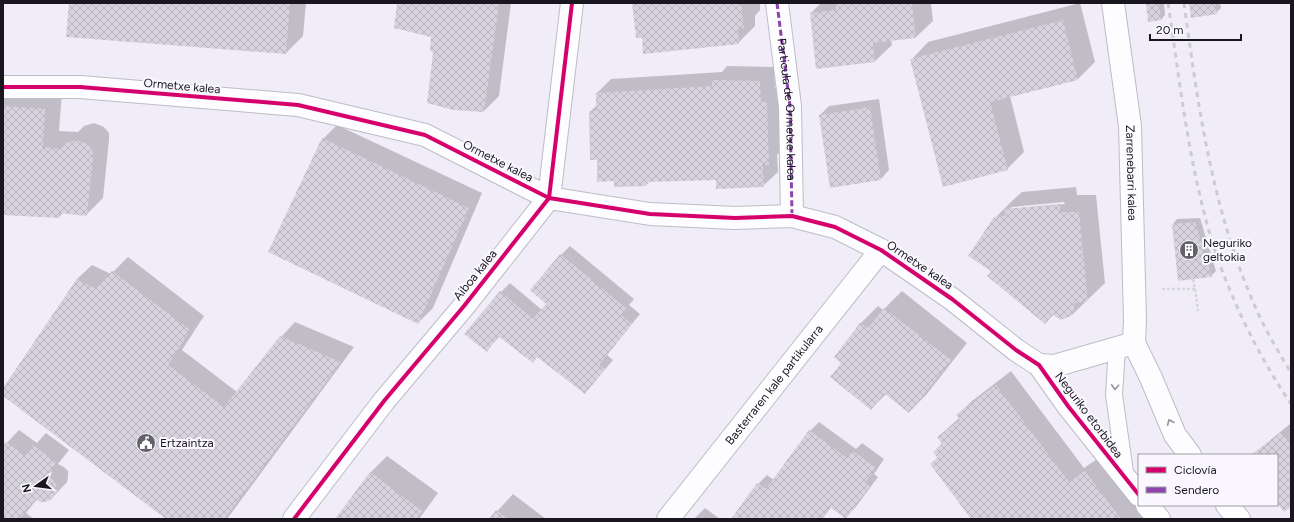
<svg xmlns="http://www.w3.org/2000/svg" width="1294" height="522" viewBox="0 0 1294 522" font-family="Figtree,sans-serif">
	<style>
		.shadow { fill: #0003; fill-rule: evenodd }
		.building { fill: url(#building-cross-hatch) }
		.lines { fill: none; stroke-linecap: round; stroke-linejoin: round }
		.service-casing { stroke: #bebcc6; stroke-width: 18 }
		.minor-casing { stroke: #bebcc6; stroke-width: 24 }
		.path { stroke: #d6d5d9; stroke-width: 2.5; stroke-dasharray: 3 2; stroke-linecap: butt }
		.service { stroke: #fdfcfe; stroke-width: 16 }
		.minor { stroke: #fdfcfe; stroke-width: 22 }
		.rail { stroke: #cccbce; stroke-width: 3; stroke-dasharray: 5 5; stroke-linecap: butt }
		.quiet { stroke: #8e44ad; stroke-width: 3; stroke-dasharray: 6 3; stroke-linecap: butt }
		.cycleway-casing { stroke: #faf8fe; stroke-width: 6 }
		.cycleway { stroke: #d6006c; stroke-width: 4 }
		.oneway { stroke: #96949a }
		.labels { text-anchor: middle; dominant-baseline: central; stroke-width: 4; stroke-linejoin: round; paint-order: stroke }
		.street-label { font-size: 12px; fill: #19161f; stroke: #faf8fe }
		.poi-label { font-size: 12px; fill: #19161f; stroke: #faf8fe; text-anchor: start }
	</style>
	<defs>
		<pattern id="building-cross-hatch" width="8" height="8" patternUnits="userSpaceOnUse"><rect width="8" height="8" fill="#d7d3de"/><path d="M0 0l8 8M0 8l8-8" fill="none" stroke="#b8b4be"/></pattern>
	</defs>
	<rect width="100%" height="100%" fill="#f0edf9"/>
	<g class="shadow">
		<polygon points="70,3 306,3 303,36 286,53"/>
		<polygon points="398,3 511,3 499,96 484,111 434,53 432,36"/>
		<polygon points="633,3 760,3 760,10 755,16 755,26 738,43 642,37"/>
		<polygon points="821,3 931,3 933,21 916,37 891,40 892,45 875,61 811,13"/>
		<polygon points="1080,3 1095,62 1078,79 1010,96 1024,152 1007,169 912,59 928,42"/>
		<polygon points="1147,3 1164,3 1165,15 1161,20"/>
		<polygon points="1190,3 1220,3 1221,8 1216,13"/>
		<polygon points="727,66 774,67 775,88 782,88 783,149 777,155 778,172 763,186 717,179 650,181 646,185 615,180 598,159 590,112 597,105 597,93 611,79 722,72"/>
		<polygon points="62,92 59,131 78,132 84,126 94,123 104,127 109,133 109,140 103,198 86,215 63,213 59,217 3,214 3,96"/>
		<polygon points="879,99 889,170 881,179 820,115 829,106"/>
		<polygon points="337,125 482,193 433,308 418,323 323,139"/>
		<path d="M1076 187 1077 195H1096L1105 283 1073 314 992 271 995 218 1012 201 1022 192ZM1064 202 1065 204 1010 209 1012 207Z"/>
		<polygon points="1200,218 1216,271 1211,276 1173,224 1177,219"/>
		<polygon points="570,246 634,299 629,305 640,314 607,355 613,360 585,393 538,356 533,361 500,336 487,350 501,292 510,283 542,310 548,304 561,255"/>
		<polygon points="128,257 204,316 182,350 237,392 281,337 295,322 354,347 227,519 168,519 3,395 3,389 77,279 92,265 111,274"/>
		<polygon points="902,291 967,343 926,395 909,412 886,394 871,409 842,363 835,357 861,323 878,306 883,310"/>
		<polygon points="1011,371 1084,468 1100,457 1146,519 972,519 931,464 938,457 934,452 942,443 938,437 959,418 957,415 972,401"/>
		<polygon points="819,422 856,449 862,443 884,459 874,474 878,477 855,508 846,517 832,506 822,519 733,519 758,484 767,475 774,480 810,431"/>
		<polygon points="1290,424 1291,425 1291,506 1277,501 1277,455 1252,455"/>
		<polygon points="19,430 37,443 46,433 69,450 58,464 64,467 68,471 68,477 67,482 51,499 37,499 26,513 34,519 3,519 3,447"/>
		<polygon points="387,456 438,493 419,519 336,519 370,473"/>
		<polygon points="513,494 546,519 490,519"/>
		<polygon points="705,508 720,519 694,519"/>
	</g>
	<g class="building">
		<polygon points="69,3 290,3 286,54 66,37"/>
		<polygon points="397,3 499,3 484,112 453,110 427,103 433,53 430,50 431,37 394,28"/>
		<polygon points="632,3 741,3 744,28 738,29 739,44 643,54 642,38 636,38"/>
		<polygon points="836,3 912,3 916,38 873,43 875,62 816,69 810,13 836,10"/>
		<polygon points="1146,3 1159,3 1161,20 1148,22"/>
		<polygon points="1189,3 1215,3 1217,14 1191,18"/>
		<polygon points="1063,20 1078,80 990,102 1008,170 943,187 910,59"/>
		<polygon points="712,80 760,81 761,102 767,102 769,165 763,165 764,187 716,189 716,180 646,182 646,186 614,187 614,181 597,182 597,160 590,160 589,111 596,111 596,93 712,86"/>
		<polygon points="3,106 45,109 43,147 61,149 66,143 77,140 87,144 92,150 93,157 87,216 59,213 59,218 3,215"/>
		<polygon points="870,107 881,180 830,188 819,115"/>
		<polygon points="322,138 469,208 418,324 268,252"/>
		<polygon points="1060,204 1060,212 1079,212 1088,301 1075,303 1073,315 1061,320 1053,315 1045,324 987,276 991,271 968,256 994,217 1005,216 1004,209"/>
		<polygon points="1195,222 1212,277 1178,281 1172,224"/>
		<polygon points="560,254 626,308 621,315 632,324 599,365 605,369 585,394 537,357 533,363 498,336 487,352 464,334 500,291 533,319 546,304 530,290"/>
		<polygon points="112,271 190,330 168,365 224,407 280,336 341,362 224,519 166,519 3,396 3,388 77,279 96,289"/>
		<polygon points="884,308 951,360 909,413 884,393 871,410 830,377 841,363 834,357 860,323 868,328"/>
		<polygon points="996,385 1069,482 1085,471 1121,519 971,519 930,464 938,458 933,452 942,444 937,437 960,420 956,415"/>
		<polygon points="809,430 847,458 853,451 876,468 865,483 870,486 846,519 830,507 821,519 731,519 757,483 766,489"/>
		<polygon points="1281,432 1291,445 1291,507 1284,512 1277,503 1277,455 1251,455"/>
		<polygon points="6,442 25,456 33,445 57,463 47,476 52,479 56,484 57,490 55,495 51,500 45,502 40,502 35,499 20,519 3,519 3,446"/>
		<polygon points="370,472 422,511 416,519 335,519"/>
		<polygon points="496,510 508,519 489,519"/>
	</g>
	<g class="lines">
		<g class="service-casing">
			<polyline id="service" points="1117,348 1114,395 1126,479"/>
		</g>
		<g class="minor-casing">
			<g id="minor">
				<path id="s1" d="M777 3 790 106 792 216"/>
				<path id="s2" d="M1113 3 1130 126 1135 320 1134 343 1151 378 1175 435 1190 455"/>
				<polyline points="3,87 80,87 298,105 425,135 549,198 650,214 735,218 792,216 835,227 881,250 952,299 1016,350 1039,365 1068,406 1139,495"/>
				<polyline points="1039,365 1054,366 1134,343"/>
				<polyline points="1147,505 1159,519"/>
				<polyline points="1227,505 1239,519"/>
				<polyline points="294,519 384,401 464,306 549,198 572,3"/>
				<path id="s3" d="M668 519 881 250"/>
			</g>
		</g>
		<g class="path">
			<polyline points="1162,289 1195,289 1193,279"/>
			<polyline points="1195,289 1198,311"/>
		</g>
		<use href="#service" class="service"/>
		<use href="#minor" class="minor"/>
		<g class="rail">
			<path d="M1168 3C1179 76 1187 149 1206 220 1222 282 1255 351 1291 404"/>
			<path d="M1184 3C1198 106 1212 208 1254 304 1264 328 1278 351 1291 373"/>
		</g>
		<polyline class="quiet" points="777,3 790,106 792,216"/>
		<g class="cycleway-casing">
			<g id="cycleway">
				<polyline points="3,87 80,87 298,105 425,135 549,198 650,214 735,218 792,216 835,227 881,250 952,299 1016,350 1039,365 1068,406 1139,495"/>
				<polyline points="294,519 384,401 464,306 549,198 572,3"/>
			</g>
		</g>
		<use href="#cycleway" class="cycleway"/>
	</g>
	<defs><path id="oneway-chevron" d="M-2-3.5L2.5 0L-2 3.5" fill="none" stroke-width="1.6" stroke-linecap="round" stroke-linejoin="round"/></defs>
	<g class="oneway">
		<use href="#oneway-chevron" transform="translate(1115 387) rotate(93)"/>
		<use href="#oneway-chevron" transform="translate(1170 422) rotate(-113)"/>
	</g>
	<defs>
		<g id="building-disc" transform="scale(1)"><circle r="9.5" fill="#64616b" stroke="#faf8fe"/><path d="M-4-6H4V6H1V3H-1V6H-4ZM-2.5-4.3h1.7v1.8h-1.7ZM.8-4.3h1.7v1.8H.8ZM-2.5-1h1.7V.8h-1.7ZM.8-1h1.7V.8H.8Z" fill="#fff"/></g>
		<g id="civic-disc" transform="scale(1)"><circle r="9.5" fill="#64616b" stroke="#faf8fe"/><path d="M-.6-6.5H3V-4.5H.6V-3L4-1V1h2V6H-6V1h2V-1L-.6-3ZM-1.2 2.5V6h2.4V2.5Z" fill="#fff"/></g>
	</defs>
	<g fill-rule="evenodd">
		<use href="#building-disc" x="1189" y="250"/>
		<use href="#civic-disc" x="146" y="443"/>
	</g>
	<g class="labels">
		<g class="street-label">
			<text transform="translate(182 86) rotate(5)">Ormetxe kalea</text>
			<text stroke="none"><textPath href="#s1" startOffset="107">Particula de Ormetxe kalea</textPath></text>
			<text transform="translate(498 161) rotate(27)">Ormetxe kalea</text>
			<text stroke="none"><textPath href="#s2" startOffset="171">Zarrenebarri kalea</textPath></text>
			<text transform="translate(920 265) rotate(34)">Ormetxe kalea</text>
			<text transform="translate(475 275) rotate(-51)">Aiboa kalea</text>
			<text stroke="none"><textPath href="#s3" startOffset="171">Basterraren kale partikularra</textPath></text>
			<text transform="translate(1089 415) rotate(53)">Neguriko etorbidea</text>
		</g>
		<g class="poi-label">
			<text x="1203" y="243">Neguriko<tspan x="1203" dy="14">geltokia</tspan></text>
			<text x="160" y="443">Ertzaintza</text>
		</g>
	</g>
	<rect width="1294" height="522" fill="none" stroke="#19161f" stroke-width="8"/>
	<rect x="1138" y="454" width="140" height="52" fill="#faf8fe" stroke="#a09ea5"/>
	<rect x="1146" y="467" width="20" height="6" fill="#d6006c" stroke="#a09ea5"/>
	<text x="1174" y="474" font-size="12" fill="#19161f">Ciclovía</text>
	<rect x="1146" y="487" width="20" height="6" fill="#8e44ad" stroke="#a09ea5"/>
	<text x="1174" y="494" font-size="12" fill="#19161f">Sendero</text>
	<g transform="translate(36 486) rotate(256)" stroke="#faf8fe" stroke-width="3" paint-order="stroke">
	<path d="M0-3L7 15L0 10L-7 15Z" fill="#19161f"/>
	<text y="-6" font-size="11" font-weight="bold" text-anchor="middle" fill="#19161f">N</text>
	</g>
	<path d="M1150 34v6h91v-6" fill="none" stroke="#19161f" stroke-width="2"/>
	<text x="1156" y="34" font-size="12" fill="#19161f" stroke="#faf8fe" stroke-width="3" paint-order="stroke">20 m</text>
</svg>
